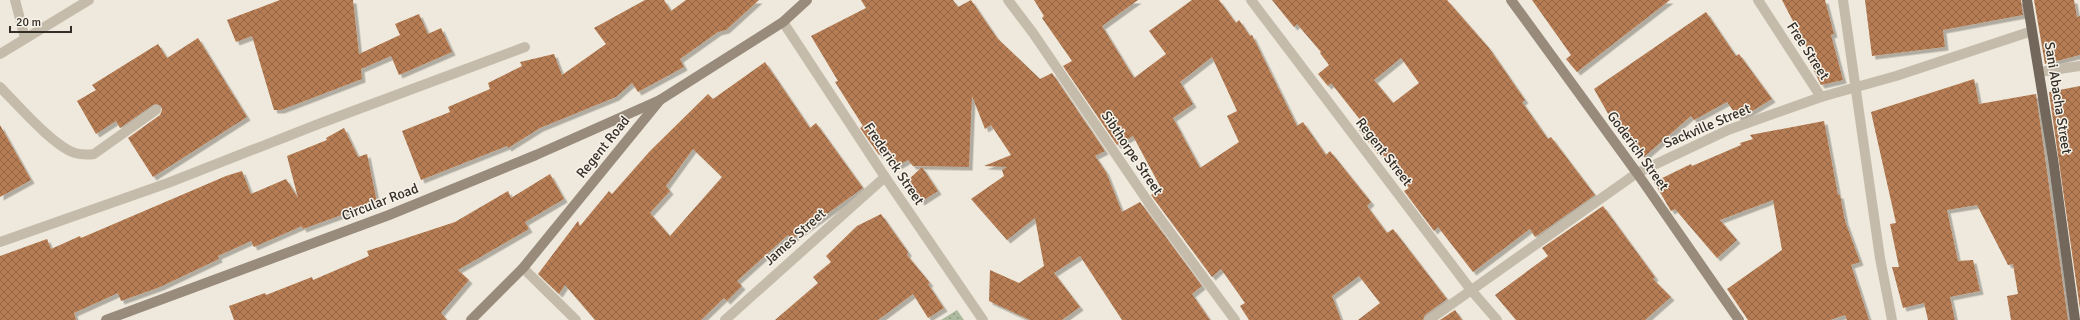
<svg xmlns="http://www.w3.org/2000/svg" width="2080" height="320" viewBox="0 0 2080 320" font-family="Signika,sans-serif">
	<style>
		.grass { fill: url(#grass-dots) }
		.building { fill: url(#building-cross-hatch); fill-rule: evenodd; filter: url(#shadow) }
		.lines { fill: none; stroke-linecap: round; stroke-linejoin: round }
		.lane { stroke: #c5bbaa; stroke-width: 10 }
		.street { stroke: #c5bbaa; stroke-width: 10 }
		.secondary { stroke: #988b7b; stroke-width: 10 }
		.primary { stroke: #73675b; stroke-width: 10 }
		.labels { text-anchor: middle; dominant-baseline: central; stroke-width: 3; stroke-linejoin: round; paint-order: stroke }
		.street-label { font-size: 14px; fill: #332e28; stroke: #f7f2e8 }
	</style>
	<defs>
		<pattern id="grass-dots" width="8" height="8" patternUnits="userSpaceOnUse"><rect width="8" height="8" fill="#acbb9e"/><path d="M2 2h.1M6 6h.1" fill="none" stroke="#8d9881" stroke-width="1.8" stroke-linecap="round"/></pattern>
		<pattern id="building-cross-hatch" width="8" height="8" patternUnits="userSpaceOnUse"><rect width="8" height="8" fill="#b67c52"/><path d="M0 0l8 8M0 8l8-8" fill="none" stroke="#956644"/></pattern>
		<filter id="shadow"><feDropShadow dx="3.5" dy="3.5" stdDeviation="0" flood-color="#0004"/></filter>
	</defs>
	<rect width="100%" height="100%" fill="#eee9dc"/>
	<polygon class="grass" points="957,310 964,320 941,320"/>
	<g class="building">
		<polygon points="280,0 353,0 359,54 400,35 395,24 419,14 428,34 441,28 452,52 399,75 391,56 361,69 362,79 281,110 274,110 252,36 236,42 227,20"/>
		<polygon points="645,0 664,0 671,11 686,0 759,0 726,30 718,32 680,59 684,67 638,92 632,83 616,97 540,128 508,148 507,146 421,180 402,131 450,112 448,107 490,89 488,83 522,66 520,62 554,54 562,75 606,44 594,28"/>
		<polygon points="861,0 953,0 958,7 971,0 997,38 1040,79 1052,73 1105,151 1095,156 1106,172 1122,212 1140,202 1202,286 1192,294 1210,320 1122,320 1080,256 1054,273 1080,307 1062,320 1030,320 989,301 990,270 1019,283 1044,266 1035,218 1007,240 971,199 1004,176 1002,170 1007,167 984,166 1011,155 991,125 985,129 972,96 969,167 913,166 908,160 898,166 888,149 879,155 860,128 863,126 835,82 838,81 811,36 866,8"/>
		<path d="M1034 0H1138L1102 26 1134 78 1166 54 1149 31 1192 0H1219L1236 23 1239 20 1250 36 1252 35 1297 126 1303 122 1326 155 1330 151 1371 202 1367 206 1387 233 1393 229 1447 299 1425 315 1423 320H1358L1380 303 1359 276 1332 296 1341 320H1249L1240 306 1245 303 1221 269 1212 277 1151 195 1161 188 1133 136 1117 145 1063 66 1072 61 1042 18 1044 16ZM1212 57 1237 111 1227 116 1239 142 1200 168 1173 118 1193 104 1180 82Z"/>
		<path d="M1272 0H1447L1489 48 1525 100 1522 102 1548 139 1551 137 1595 195 1535 237 1530 229 1473 272 1438 227 1434 231 1404 191 1409 188 1381 152 1378 154 1359 130 1365 126 1331 83 1328 86 1318 74 1329 65 1320 53 1321 52 1297 24 1294 27ZM1401 58 1419 83 1393 103 1374 80Z"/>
		<polygon points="1532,0 1670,0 1577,72 1566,59 1571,55"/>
		<polygon points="1782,0 1825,0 1834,34 1831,35 1843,80 1821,85 1804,51 1808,50"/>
		<polygon points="1865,0 2021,0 2023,15 1943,30 1945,47 1872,56"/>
		<polygon points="2034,0 2074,0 2077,17 2080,16 2080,55 2045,64"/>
		<polygon points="1706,12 1736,56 1739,54 1772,99 1739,119 1727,102 1694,120 1691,116 1644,157 1611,119 1594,89"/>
		<polygon points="198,38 247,117 153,177 128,138 160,115 162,110 161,106 156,104 153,105 120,128 116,121 96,134 77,101 96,90 92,85 158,44 167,58"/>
		<path d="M765 62 810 128 816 123 863 188 792 239 788 235 737 281 742 286 727 301 724 298 701 320H595L565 285 559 294 538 274 578 221 580 226 609 191 612 194 650 151 708 94 713 99ZM693 149 722 177 670 236 650 213 670 191 666 186Z"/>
		<polygon points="1974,79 1979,104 2036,94 2068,320 2011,320 2007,296 2018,294 2013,264 2008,265 1977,205 1947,210 1958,261 1973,260 1980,291 1950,297 1955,320 1928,320 1924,303 1903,308 1892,267 1899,267 1890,224 1896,223 1871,112"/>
		<polygon points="2080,86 2080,309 2049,92"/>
		<polygon points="1824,121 1838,195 1840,195 1845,221 1860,262 1851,265 1869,320 1847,320 1845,315 1830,320 1748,320 1727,289 1782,250 1773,200 1720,220 1737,240 1717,258 1675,209 1671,211 1654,182 1691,164 1692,166 1741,145 1740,143 1753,139 1750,135"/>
		<polygon points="0,125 31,180 0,197"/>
		<polygon points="344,128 358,157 367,154 377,202 303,229 302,226 254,247 251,241 218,256 219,259 160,287 121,301 118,293 74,313 76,320 0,320 0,256 47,239 51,249 80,236 81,238 226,176 242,171 251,194 286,179 298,198 287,156 327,140 326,138"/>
		<polygon points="922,167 938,191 921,202 907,181"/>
		<polygon points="550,174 564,199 525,222 529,229 458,270 469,280 441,313 447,320 234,320 229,306 265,293 266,295 312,277 313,280 369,256 367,251 455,222 508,191 511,198"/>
		<polygon points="1603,206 1655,277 1653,279 1671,297 1645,320 1516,320 1495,295 1548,256 1542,248"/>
		<polygon points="881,214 908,252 907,255 930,283 928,284 944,308 928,318 913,294 878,320 775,320 818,283 813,277 831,262 826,256 857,226"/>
		<polygon points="1455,310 1462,320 1440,320"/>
	</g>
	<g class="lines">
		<g class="lane">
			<polyline points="15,0 25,38"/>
			<path d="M0 87C17 104 53 146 75 153 82 155 87 155 94 154L156 110"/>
		</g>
		<g class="street">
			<polyline points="1008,0 1033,33 1153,209 1235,320"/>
			<polyline points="1251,0 1471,290 1497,320"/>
			<polyline points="1758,0 1821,97"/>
			<polyline points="1843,0 1880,258 1892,320"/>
			<polyline points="783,22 885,177 983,320"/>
			<polyline points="0,54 89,0"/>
			<polyline points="2040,72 2080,66"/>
			<polyline points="0,242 168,183 321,123 525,47"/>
			<polyline points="523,268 576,320"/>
			<polyline points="725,320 885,177"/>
			<polyline points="1429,320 1637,173 1728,130 1821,97 1896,76 2032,31"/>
		</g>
		<g class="secondary">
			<polyline points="1511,0 1637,173 1739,320"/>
			<polyline points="106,320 389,215 536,155 660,100"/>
			<polyline points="471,320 523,268 660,100 783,22 807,0"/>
		</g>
		<polyline class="primary" points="2027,0 2053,159 2075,320"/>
	</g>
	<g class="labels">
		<g class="street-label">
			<text transform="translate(1808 51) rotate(57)">Free Street</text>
			<text transform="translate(2058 98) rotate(81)">Sani Abacha Street</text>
			<text transform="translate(1707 126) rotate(-23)">Sackville Street</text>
			<text transform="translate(603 147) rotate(-51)">Regent Road</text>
			<text transform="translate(1638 151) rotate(54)">Goderich Street</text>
			<text transform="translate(1384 152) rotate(52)">Regent Street</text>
			<text transform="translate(1132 153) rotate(56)">Sibthorpe Street</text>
			<text transform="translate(894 164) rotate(56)">Frederick Street</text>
			<text transform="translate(380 202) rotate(-21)">Circular Road</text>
			<text transform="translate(795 237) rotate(-42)">James Street</text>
		</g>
	</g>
	<path d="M10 26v6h61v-6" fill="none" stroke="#332e28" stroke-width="2"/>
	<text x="16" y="26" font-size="12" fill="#332e28" stroke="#f7f2e8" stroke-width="3" paint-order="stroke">20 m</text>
</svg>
